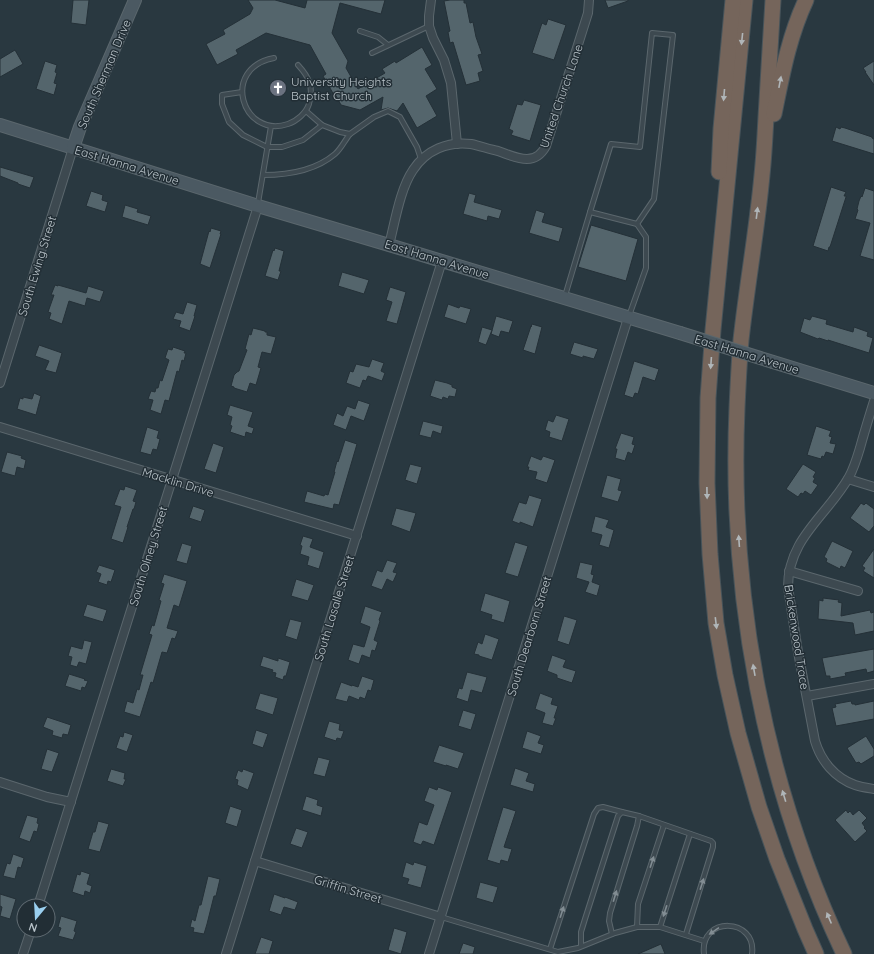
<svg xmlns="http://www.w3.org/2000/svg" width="874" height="954" viewBox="0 0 874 954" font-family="Quicksand,sans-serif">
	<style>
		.building { fill: #54656c; stroke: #243037 }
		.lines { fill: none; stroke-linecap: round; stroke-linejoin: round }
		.service-casing { stroke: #5b676d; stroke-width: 6 }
		.minor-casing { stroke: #5b676d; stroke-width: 10 }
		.secondary-casing { stroke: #5b676d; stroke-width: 14 }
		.motorway-casing { stroke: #48545a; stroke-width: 17 }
		.service { stroke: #3d4950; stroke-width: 4 }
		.minor { stroke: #3d4950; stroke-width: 8 }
		.secondary { stroke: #4b5962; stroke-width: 12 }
		.motorway { stroke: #75655b; stroke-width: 15 }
		.secondary-bridge-casing { stroke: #5b676d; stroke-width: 14; stroke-linecap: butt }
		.secondary-bridge { stroke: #4b5962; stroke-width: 12 }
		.oneway { fill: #b0b6b9 }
		.oneway2 { fill: #828d93 }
		.labels { text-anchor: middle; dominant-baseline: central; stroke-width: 3; stroke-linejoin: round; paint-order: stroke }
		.street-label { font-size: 12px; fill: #bac4ca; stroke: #222e35 }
		.poi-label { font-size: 12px; fill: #bac4ca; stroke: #222e35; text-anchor: start }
	</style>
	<rect width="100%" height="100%" fill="#293840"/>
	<g class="building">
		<polygon points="73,0 89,0 86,25 71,23"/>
		<polygon points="248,0 275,0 305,8 307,0 385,0 381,14 340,3 332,33 348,61 346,68 358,89 385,73 382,69 395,61 396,63 422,47 432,65 425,69 437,89 426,96 437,116 417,128 403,103 397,111 388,108 381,110 383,97 360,110 341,105 335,94 334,95 323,76 326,74 310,45 266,33 236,50 238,54 217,65 206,44 225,34 223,30 250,14 253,8"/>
		<polygon points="450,0 464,0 464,3 466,3 470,23 473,22 476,37 482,54 478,55 483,71 478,73 480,81 466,85 453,42 450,43 448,32 450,31 444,1"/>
		<polygon points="605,0 628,0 628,1 608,8"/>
		<polygon points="548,19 566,25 554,60 532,53 542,23 546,25"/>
		<polygon points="15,50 23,64 0,77 0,59"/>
		<polygon points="45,61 57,65 55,72 57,73 54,83 57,84 54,95 36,89"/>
		<polygon points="874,61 874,85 865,72 866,72 863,68"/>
		<polygon points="524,100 541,105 530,141 511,135 513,131 509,129 517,104 522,105"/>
		<polygon points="836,127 840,129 841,127 845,128 872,137 872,138 874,139 874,154 832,141"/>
		<polygon points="0,167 34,177 30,188 18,184 18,183 0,176"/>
		<polygon points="831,187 846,192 844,196 846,196 846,197 830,247 829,247 828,251 813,246"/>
		<polygon points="865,188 874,191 874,260 860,256 870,223 855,219 858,210 857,209 859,201 861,196 862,197"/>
		<polygon points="91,191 103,195 102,200 108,202 105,212 86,206"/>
		<polygon points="469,193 476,195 474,202 502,210 499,219 488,216 487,221 463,214"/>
		<polygon points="125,205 138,209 137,212 151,216 148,225 122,217"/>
		<polygon points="536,210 545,213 542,222 563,228 559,242 529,233"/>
		<polygon points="591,225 638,239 626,281 578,267"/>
		<polygon points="211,228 221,231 220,234 221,234 210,268 200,264 209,231 210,232"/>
		<polygon points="275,248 284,251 279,271 281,271 278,280 265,276 273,250 274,251"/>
		<polygon points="342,272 369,280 364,294 338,286"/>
		<polygon points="55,285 58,286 58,285 86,293 88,286 104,291 100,302 87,298 85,306 69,301 62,324 49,319 51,313 48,312 54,295 51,295"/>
		<polygon points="390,287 406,292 397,324 386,321 392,302 386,300"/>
		<polygon points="187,302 197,305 194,316 195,316 190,331 179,327 181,321 173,319 176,312 183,314"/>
		<polygon points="448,304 459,308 460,306 471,309 466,324 444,317"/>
		<polygon points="496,316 513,321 509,333 501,331 499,337 491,334"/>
		<polygon points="812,316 827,320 826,324 853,332 854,327 868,332 867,336 873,338 869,353 828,340 828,341 819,338 818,339 800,332 804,318 810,320"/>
		<polygon points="532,324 542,327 535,354 523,350 531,326 531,327"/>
		<polygon points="482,327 492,330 486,345 478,342"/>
		<polygon points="253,328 265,331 265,332 267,332 267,335 276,337 271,354 262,352 258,367 261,368 256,385 250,383 247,392 234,388 234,387 231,386 234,375 237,372 239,371 247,350 245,349 249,334 251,335"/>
		<polygon points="574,342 598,349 594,359 583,356 583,358 570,354"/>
		<polygon points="39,345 62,353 56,373 45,370 49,361 35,356"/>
		<polygon points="173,347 185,351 184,353 186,353 184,361 182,360 179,372 177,371 169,401 165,400 161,414 150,410 153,400 148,399 151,391 155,392 156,388 158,388 160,380 162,381 169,360 165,358 168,349 172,350"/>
		<polygon points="372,359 384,363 381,371 385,373 382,381 368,376 366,381 363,380 360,388 346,383 350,371 353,372 356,364 369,367"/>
		<polygon points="634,361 659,369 655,381 643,377 638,394 635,393 633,398 624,395"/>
		<polygon points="435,380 447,383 452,385 452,387 457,389 455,397 449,396 448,399 443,397 442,400 430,396"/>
		<polygon points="34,393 41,396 36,415 17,409 20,398 23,399 23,397 32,399"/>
		<polygon points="358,400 370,404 364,421 351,416 346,430 333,425 337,413 343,416 347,406 355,409"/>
		<polygon points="230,405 253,412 248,426 254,428 252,434 246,432 245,437 230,432 232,426 230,425 232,417 227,415"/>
		<polygon points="556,415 569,419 562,441 549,437 550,432 545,430 548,420 553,422"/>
		<polygon points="423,421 443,426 441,434 433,431 431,438 419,435"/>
		<polygon points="816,426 831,431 829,436 832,437 830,443 836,444 833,454 826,452 824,457 822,456 821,459 807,455"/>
		<polygon points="147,427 159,431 157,438 160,439 157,450 153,449 151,455 140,452"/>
		<polygon points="621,433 634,437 632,444 635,445 632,454 628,452 625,461 615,458 617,449 615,449"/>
		<polygon points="345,440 357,444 339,505 334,504 333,509 304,502 307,491 324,496 325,494 328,495 335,472 334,472 337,461 338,462"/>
		<polygon points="213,443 224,447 216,473 204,469"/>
		<polygon points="7,452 22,456 21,458 26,460 24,469 17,467 15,476 1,472"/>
		<polygon points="531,456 541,460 543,456 555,460 547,483 535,479 537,472 528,470 529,467 527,467"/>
		<polygon points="410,464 422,467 417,484 405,480"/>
		<polygon points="803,464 816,472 813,477 815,478 813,482 818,485 811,495 805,491 803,494 801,493 798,497 786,489"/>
		<polygon points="607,475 621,479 618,490 622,491 618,502 601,497"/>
		<polygon points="125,486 137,490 133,501 136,502 134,509 133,509 127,527 128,527 123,543 111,539 121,507 114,505 120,489 124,490"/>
		<polygon points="529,495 542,499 533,527 520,522 520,524 512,521 519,502 526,504"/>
		<polygon points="861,503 864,505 866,503 874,509 874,526 869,532 850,518"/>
		<polygon points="193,506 205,510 201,522 189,518"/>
		<polygon points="396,508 416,513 410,532 391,525"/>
		<polygon points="595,516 609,520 606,527 614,530 609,548 599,545 602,535 591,532"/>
		<polygon points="303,536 313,539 310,547 324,552 319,569 307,565 309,557 300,554 302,546 300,545"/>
		<polygon points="832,541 853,551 845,568 841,566 840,569 826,562 827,559 824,557"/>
		<polygon points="515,542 528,546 518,577 505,573"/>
		<polygon points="182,543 192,546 187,564 176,561"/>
		<polygon points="874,549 874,578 863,571 865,568 862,566"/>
		<polygon points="387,560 397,563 393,572 397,573 393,582 387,579 382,590 371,586 377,570 382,572"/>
		<polygon points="580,562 593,565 591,574 594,575 592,582 600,585 597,596 585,592 589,582 576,578"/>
		<polygon points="99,565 115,570 111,582 108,581 107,585 98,582 101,574 96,572"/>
		<polygon points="164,574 187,581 179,607 174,605 167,628 178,631 175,639 172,638 167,653 162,652 153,683 151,682 140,717 124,712 127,701 133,703 137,689 139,690 143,675 140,675 152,635 149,634 152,625 154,626 161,601 159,600 164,584 161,583"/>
		<polygon points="296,579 314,585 308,601 291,596"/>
		<polygon points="485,593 510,601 504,623 491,619 492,615 480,611"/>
		<polygon points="823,598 839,600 838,602 842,603 841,616 870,610 871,613 874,612 874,631 855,635 853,623 818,619 819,600 823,601"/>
		<polygon points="87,604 107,610 103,622 83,616"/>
		<polygon points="365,606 382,612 379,620 380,621 374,640 378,642 375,651 372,650 370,658 362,655 359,664 348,660 353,644 364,647 370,627 360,623"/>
		<polygon points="564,616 577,620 569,645 557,641"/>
		<polygon points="290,619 302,622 297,640 285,636"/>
		<polygon points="485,634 499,639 492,660 479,656 479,655 474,654 478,642 482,644"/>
		<polygon points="84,640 92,642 86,664 79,662 77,667 70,665 72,657 68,656 71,646 82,649"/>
		<polygon points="874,649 874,671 867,673 866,669 845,673 846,676 830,679 830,676 826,676 822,658"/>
		<polygon points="552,655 566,660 563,667 576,671 572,683 557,678 557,675 547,671"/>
		<polygon points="263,656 278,661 278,658 290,662 286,676 284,676 283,680 275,677 276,673 272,672 273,670 260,666"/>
		<polygon points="467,672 487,677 482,693 471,690 468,702 456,698 459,688 462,689"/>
		<polygon points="69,674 85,679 84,680 88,681 85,688 82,687 81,691 65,686"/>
		<polygon points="362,676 374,680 371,691 368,690 365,699 360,697 359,700 349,696 347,702 335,699 341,682 352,686 352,685 358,687"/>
		<polygon points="260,693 278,698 273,715 255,709"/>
		<polygon points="540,693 553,698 551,704 558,706 554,718 556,718 553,726 542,723 545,713 535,709"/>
		<polygon points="851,701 852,704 855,704 855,705 874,701 874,719 836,726 832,708 836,707 835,704"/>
		<polygon points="463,710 476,714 471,730 458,726"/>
		<polygon points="47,717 71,725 68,735 63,734 62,738 52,735 53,731 43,727"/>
		<polygon points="329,721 340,724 339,730 344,731 341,739 337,738 336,741 324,737"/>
		<polygon points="256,730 268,734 263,748 252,744"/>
		<polygon points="527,731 541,736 538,743 544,745 541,754 522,748"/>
		<polygon points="124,732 133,735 127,752 116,748 120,736 123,737"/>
		<polygon points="866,736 874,749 874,756 861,764 859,762 856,763 847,748"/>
		<polygon points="439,745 464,753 458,769 446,765 446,766 433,762"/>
		<polygon points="47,749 59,753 52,772 41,769"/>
		<polygon points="318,757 330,760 325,777 313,774"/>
		<polygon points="515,768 529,773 526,781 535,784 533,792 510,785"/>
		<polygon points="111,769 125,773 124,779 126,779 123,786 107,781"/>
		<polygon points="243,769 254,773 248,790 237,785 238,780 235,779 238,770 242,772"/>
		<polygon points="429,787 437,790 438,787 452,792 434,845 423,841 421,845 413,842 419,822 427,825 434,805 424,801"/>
		<polygon points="306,796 318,800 317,805 323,807 321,816 302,810"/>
		<polygon points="230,806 242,810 237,827 225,823"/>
		<polygon points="503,807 516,811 504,847 512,849 508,862 501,860 500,864 487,860"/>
		<polygon points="846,810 848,813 850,811 853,815 859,810 867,818 862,823 865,827 864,828 867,831 855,842 835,820"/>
		<polygon points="27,815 38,818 37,823 39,824 37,832 34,831 30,842 19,838"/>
		<polygon points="98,821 109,824 100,852 88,849 93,832 95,832"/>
		<polygon points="296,828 308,832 302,848 290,844"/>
		<polygon points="13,854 24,858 21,868 18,867 15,879 3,876 7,863 10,864"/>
		<polygon points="406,862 413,865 414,862 427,866 421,888 407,884 409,879 402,877"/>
		<polygon points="81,871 90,874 87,884 92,886 90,893 85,891 84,896 72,892 77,874 80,875"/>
		<polygon points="208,876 220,879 216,896 214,896 207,924 204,934 193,932 194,928 190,927 192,919 195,921 199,905 201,905"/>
		<polygon points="480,882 498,887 493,903 476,898"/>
		<polygon points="0,894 16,899 10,919 0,916 2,907 0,906"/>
		<polygon points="274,894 285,898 285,897 298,902 295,910 284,907 281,915 269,911"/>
		<polygon points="61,916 77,921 74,931 76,932 73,940 58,936 61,928 58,927"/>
		<polygon points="394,928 407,932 401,954 388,950"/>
		<polygon points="261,937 273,941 269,954 255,954"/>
		<polygon points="463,943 475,947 473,954 459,954"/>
		<polygon points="661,944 665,954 638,954"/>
	</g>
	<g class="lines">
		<g class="service-casing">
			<g id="service">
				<polyline points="360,31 378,37 388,45"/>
				<polyline points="372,53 429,26"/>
				<path d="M274 58C220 68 242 139 288 124 297 121 306 113 309 104 314 87 309 77 298 65"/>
				<polyline points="242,92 222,95 222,104 229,122 243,135 267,147 282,147 303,140 322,125"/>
				<polyline points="306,111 322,125 340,132 350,134 374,117 388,111 400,117 417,147 421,159"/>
				<path d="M263 175C289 175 315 171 335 154 341 149 345 140 350 134"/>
				<polyline points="258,203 271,126"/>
				<polyline points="590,212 611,144 640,147 652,33 673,35 654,199 637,224"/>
				<polyline points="565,296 590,212 637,224 646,237 646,268 629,316"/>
				<polyline points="441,917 558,952 578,948 615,933 637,927 660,927 704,941"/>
				<polyline points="637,927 638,904 664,825"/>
				<polyline points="660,927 690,834"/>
				<polyline points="612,934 609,921 610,913 637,826 639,816"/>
				<polyline points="581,946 581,932 585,919 618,816 622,812 639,816 711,841 713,843 713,847 686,934"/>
				<polyline points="550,949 594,814 598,808 603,807 622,812"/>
				<path d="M704 954C699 916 757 917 752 954"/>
			</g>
		</g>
		<g class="minor-casing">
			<g id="minor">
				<polyline points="431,0 429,16 429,26 433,38 444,60 451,83 457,144"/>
				<path d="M389 245C395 222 400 189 413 170 426 150 448 141 471 144 480 146 489 149 498 151 507 154 517 159 527 159 537 159 542 153 546 146L588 13 589 0"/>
				<polyline points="0,383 73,148"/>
				<path d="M874 401C869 417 864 433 860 448 857 458 854 468 849 477 827 516 788 538 788 587L798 652 815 741C821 761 835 778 855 785 861 787 868 788 874 789"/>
				<polyline points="0,427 357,536"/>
				<polyline points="848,479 874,487"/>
				<polyline points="789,571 858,591"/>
				<polyline points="807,696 874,684"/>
				<polyline points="0,782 47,797 71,802"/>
				<polyline points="255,861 441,917"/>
				<polyline points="38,906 258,206"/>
				<polyline points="23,954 31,930"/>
				<polyline points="226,954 442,261"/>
				<polyline points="429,954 628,318"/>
			</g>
		</g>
		<g class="secondary-casing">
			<g id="secondary">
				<polyline points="0,125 258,206 389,245 680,333"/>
				<polyline points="73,148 80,127 135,0"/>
				<polyline points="773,362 874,393"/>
			</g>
		</g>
		<g class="motorway-casing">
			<g id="motorway">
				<polyline points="745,0 713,330 708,398 707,483 710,554 716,623 725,675 738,733 759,807 777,859 805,929 816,954"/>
				<path d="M773 0C771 39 768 78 766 117 765 136 764 156 762 175 757 230 747 285 741 340 739 363 738 386 737 408 729 595 764 785 844 954"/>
				<path d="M774 114C782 75 789 36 806 0"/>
				<polyline points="719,172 721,129 733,0"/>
			</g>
		</g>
		<use href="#service" class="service"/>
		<use href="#minor" class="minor"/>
		<use href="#secondary" class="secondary"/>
		<use href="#motorway" class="motorway"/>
		<g class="secondary-bridge-casing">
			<polyline id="secondary-bridge" points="680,333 773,362"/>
		</g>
		<use href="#secondary-bridge" class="secondary-bridge"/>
	</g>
	<defs><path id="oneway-solid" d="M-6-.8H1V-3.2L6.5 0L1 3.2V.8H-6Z"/></defs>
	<g class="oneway">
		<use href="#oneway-solid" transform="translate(742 39) rotate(96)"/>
		<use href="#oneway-solid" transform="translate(780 82) rotate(-79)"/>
		<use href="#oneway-solid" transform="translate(724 95) rotate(95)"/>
		<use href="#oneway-solid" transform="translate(757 213) rotate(-83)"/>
		<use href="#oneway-solid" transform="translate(711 363) rotate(94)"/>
		<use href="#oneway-solid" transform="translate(707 493) rotate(89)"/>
		<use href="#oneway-solid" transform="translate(739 541) rotate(-94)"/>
		<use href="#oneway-solid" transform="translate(716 623) rotate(83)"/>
		<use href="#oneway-solid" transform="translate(754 670) rotate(-100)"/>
		<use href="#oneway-solid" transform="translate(784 796) rotate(-107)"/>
		<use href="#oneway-solid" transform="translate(829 918) rotate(-113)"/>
	</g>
	<g class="oneway2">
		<use href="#oneway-solid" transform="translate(652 862) rotate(-72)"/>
		<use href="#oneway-solid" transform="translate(702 884) rotate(-72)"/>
		<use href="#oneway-solid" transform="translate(615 896) rotate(-73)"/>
		<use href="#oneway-solid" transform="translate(665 911) rotate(108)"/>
		<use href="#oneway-solid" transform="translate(562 912) rotate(-72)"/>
		<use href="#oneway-solid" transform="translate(714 931) rotate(146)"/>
	</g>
	<defs>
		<g id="church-disc" transform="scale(0.9)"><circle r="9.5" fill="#6b7280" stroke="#222e35"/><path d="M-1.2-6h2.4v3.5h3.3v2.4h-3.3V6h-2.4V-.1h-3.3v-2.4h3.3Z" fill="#fff"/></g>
	</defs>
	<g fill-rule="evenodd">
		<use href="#church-disc" x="278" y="88"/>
	</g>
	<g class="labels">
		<g class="street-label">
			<text transform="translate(104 74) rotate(-67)">South Sherman Drive</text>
			<text transform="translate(561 96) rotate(-71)">United Church Lane</text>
			<text transform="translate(127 165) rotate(17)">East Hanna Avenue</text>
			<text transform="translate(437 259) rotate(17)">East Hanna Avenue</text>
			<text transform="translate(37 266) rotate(-73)">South Ewing Street</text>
			<text transform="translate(747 354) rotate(17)">East Hanna Avenue</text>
			<text transform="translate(178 482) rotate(17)">Macklin Drive</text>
			<text transform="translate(148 556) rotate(-73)">South Olney Street</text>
			<text transform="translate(334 608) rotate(-73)">South Lasalle Street</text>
			<text transform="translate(529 636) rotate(-73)">South Dearborn Street</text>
			<text transform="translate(797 637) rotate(81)">Brickenwood Trace</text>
			<text transform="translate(348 889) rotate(17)">Griffin Street</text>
		</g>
		<g class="poi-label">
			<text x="291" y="81">University Heights<tspan x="291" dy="14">Baptist Church</tspan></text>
		</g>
	</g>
	<g transform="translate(36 918) rotate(198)"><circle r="19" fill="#222e35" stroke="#5f6a71"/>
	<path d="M0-3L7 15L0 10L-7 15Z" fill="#9acfef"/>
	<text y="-6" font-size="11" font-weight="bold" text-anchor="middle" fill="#bac4ca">N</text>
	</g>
</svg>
